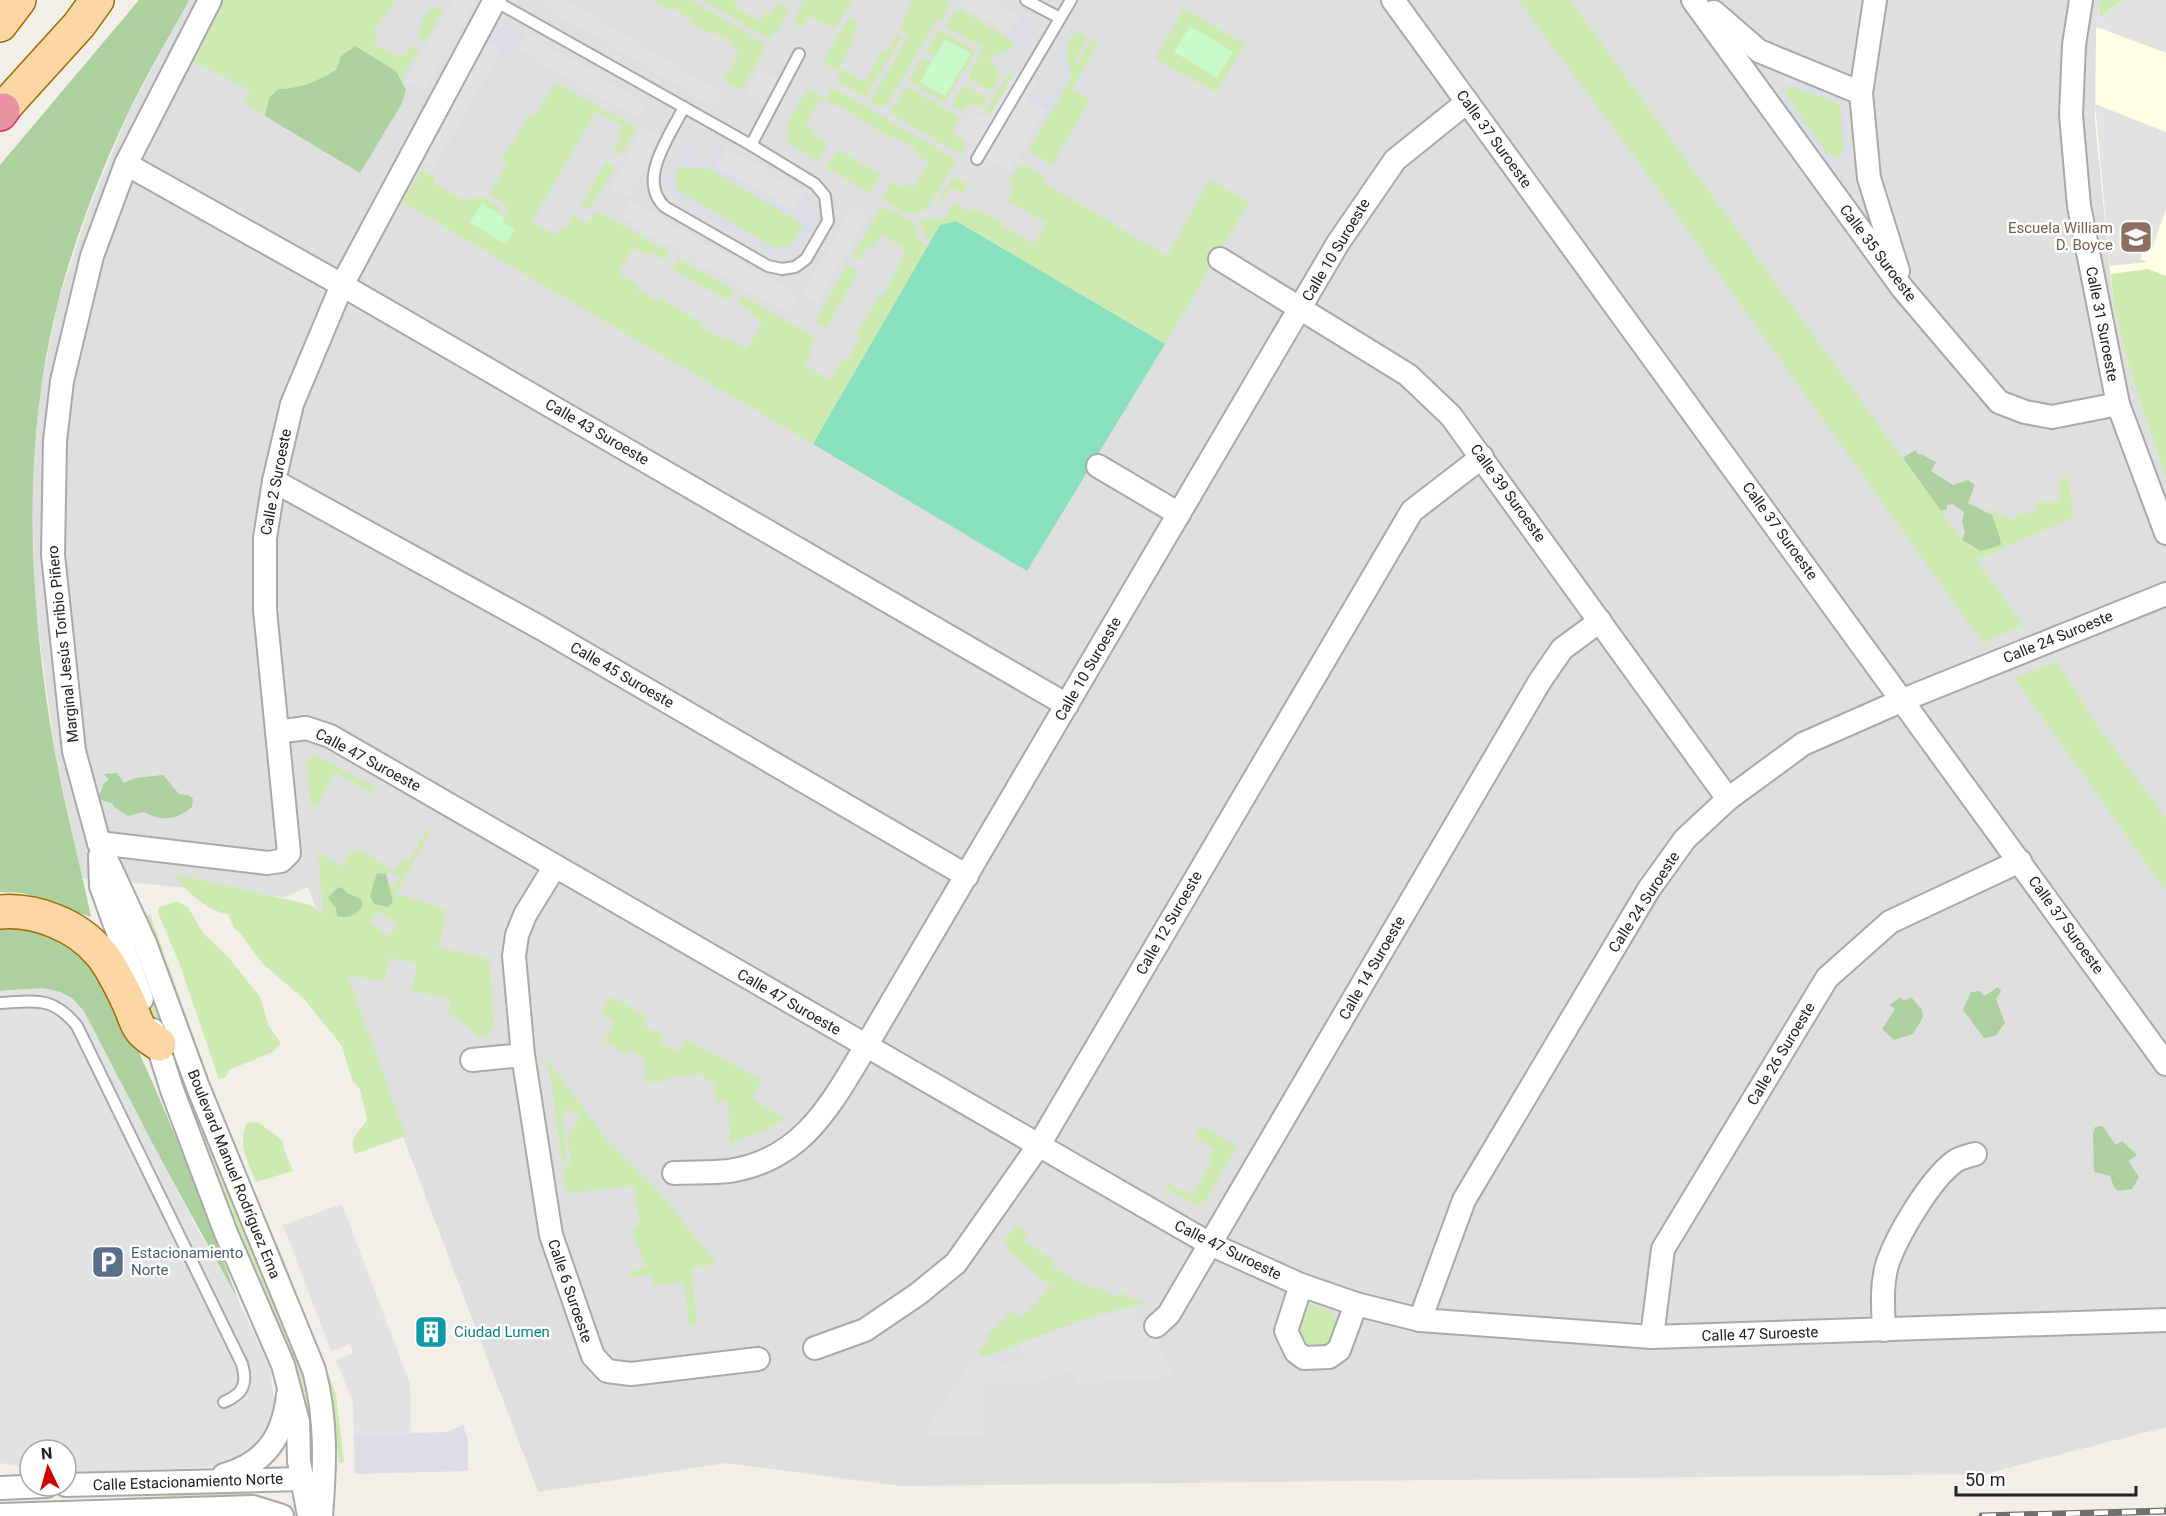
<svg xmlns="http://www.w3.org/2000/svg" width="2166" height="1516" viewBox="0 0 2166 1516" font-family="Roboto,sans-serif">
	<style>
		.residential { fill: #e0dfdf }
		.education { fill: #ffffe5 }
		.grass { fill: #cdebb0; fill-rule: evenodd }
		.forest { fill: #add19e }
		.park { fill: #c8facc }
		.pitch { fill: #88e0be }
		.parking { fill: #e2e2e2 }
		.plaza { fill: #dddde8; fill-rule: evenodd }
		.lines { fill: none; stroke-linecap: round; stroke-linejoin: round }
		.service-casing { stroke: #a9a9a9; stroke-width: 14 }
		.minor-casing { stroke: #a9a9a9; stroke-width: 26 }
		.primary-casing { stroke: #a06b00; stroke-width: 36 }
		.motorway-casing { stroke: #dc2a67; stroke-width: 36 }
		.service { stroke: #fff; stroke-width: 10 }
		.minor { stroke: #fff; stroke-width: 22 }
		.primary { stroke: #fcd6a4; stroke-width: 33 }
		.motorway { stroke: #e892a2; stroke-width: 33 }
		.rail-casing { stroke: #707070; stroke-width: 7 }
		.rail { stroke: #fff; stroke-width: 4.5; stroke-dasharray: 14; stroke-linecap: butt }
		.labels { text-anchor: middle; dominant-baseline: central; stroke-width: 5; stroke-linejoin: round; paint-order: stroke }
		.street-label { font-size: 15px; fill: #222; stroke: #fff }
		.education-label { font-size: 15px; fill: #785e54; stroke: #fff; text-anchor: end }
		.service-label { font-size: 15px; fill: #4e5e75; stroke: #fff; text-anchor: start }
		.culture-label { font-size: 15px; fill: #0d838f; stroke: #fff; text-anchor: start }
	</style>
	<rect width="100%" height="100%" fill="#f2efe9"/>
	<polygon class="residential" points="189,0 2166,0 2166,1427 1985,1474 901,1486 726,1463 538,1492 308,887 285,897 82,878 56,758 35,605 32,480 40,393 58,302 90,206 130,110"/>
	<polygon class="education" points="2100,0 2166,0 2166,479 2132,378 2114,309 2095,120 2096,32"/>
	<g class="grass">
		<polygon points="220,0 396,0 374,31 377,33 374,44 399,58 401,55 404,56 411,45 419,50 396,87 341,57 336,70 317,82 293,89 265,112 265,116 244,102 250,90 189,59"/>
		<polygon points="652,0 691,0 764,43 763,52 741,90 723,80 739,53 730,46 732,42 711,31 709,33 689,22 691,19 671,8 669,10"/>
		<polygon points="702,0 736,0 735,7 760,21 766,12 769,14 776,3 789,10 778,30 767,38"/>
		<polygon points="803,0 852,0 835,29 809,16 802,27 793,22"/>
		<polygon points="913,0 944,0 950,3 943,20 935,23 886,106 882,108 872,103 872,98 909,35 900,29 904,21 902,20"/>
		<polygon points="1518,0 1570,0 1962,540 1971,548 1996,530 1992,526 1992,515 1985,509 2015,520 2017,514 2035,513 2035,502 2060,501 2059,479 2068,478 2074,517 1976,560 2023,625 1983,643 1651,179"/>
		<polygon points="2100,0 2124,0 2098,18"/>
		<polygon points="434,6 443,10 426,40 422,41 416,37 423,25 420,23"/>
		<polygon points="960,9 1014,42 1014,46 990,59 1000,77 990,91 970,80 969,74 983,48 948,28 947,25 954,11"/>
		<polygon points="1184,9 1245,44 1216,93 1155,58"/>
		<polygon points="849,17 858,23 851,36 855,39 839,67 865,82 883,50 887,52 897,34 902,37 865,97 838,83 839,72 823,62"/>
		<polygon points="939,29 976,51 945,103 908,81 922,57 931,63 920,82 945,96 946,39 935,57 926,52"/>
		<polygon points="1076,31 1086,36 1087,40 1074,62 1077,64 1093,38 1099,41 1072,88 1090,100 1052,165 1029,151 1071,76 1065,48"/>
		<polygon points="1016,71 990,116 986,111 1006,77"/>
		<path d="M556 82 636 128 620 156 613 151 620 139 616 135 622 126 596 111 532 221 556 235 562 226 566 228 573 216 588 224 594 213 599 212 669 252 664 260 649 251 647 255 633 248 618 272 638 286 637 289 659 302 661 299 703 324 702 327 723 340 726 337 747 349 762 323 750 314 751 311 737 303 742 295 815 337 809 348 813 351 805 365 830 380 843 359 847 360 860 338 856 335 880 294 884 295 905 253 904 248 881 235 873 248 868 246 859 260 852 256 881 208C889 208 905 218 914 222L919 239 927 247 813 444 402 202 422 171 433 176 435 184 463 200 482 197 502 209 499 214 482 203 502 221 509 207 489 194 507 164 501 160 530 114 535 116Z"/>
		<polygon points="963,85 985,96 986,100 982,108 969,103 963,111 951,105"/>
		<polygon points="1788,85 1837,102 1841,108 1843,153 1835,159 1824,150 1787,96 1785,90"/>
		<polygon points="907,87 960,117 952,132 966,144 962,152 956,152 890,113 903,90"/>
		<polygon points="834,88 954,158 955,163 925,211 907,214 881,199 892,181 903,188 907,183 914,187 929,163 915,152 916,149 894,136 892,139 839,105 837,107 825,100 823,102 820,100 805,125 815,132 813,135 828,144 817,162 788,142 786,127 806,91 811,90 825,99"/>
		<polygon points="838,150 881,174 870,193 827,168"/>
		<polygon points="606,162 615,167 589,210 581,205"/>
		<polygon points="1021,163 1045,177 1043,182 1167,256 1210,179 1249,202 1165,344 956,221 940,225 931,240 925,237 919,222 922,219 945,218 954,203 970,212 974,208 1002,223 1001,225 1034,244 1047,224 1007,200 1014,188 1008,183"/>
		<path d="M685 167 710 169 802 223 804 227 789 247 774 248 678 191C673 184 674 176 678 169Z"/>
		<polygon points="956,178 969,185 962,194 951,187 937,208 936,207 952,179"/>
		<polygon points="678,258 734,290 728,301 672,269"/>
		<polygon points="847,266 858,272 826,328 815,321"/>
		<polygon points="2148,269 2166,276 2166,479 2132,378 2114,309 2111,274"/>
		<polygon points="2056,661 2099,728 2166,818 2166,891 2015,679"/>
		<polygon points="315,755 375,787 372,793 335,772 318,803 321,805 312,807 306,768 308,759"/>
		<path d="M427 829 431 831 396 893 447 910 438 947 489 959 494 1026 489 1035 479 1037 458 1017 448 1014 451 999 412 991 417 963 389 958 385 981 347 975 406 1136 355 1154C348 1138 359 1132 367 1120L360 1089 352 1080 342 1046 304 999 262 963 240 933 234 928 228 914C211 913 182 890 175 874L311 905 323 915 318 852 342 867 350 852 353 854 356 848 395 871 402 858 409 862ZM388 871 400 877 395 887 387 883 370 896 377 873 386 875ZM378 911 397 925 388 936 370 922Z"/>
		<polygon points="176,901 188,907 203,933 229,958 260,997 269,1026 281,1043 273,1052 229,1070 226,1077 219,1079 178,960 158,913 158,908"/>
		<polygon points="150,914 213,1090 251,1183 246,1186 144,917"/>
		<polygon points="137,953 303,1372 311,1405 314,1468 311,1469 276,1323 167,1055 138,973"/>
		<polygon points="611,996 648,1017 643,1025 663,1036 660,1042 677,1052 685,1039 762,1080 752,1098 785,1119 764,1131 730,1143 728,1101 716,1102 715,1081 704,1081 703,1074 668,1077 668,1082 645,1083 645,1059 630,1050 626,1055 604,1041 615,1023 601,1014"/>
		<polygon points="537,1057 550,1064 606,1139 656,1189 717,1264 691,1268 697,1325 689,1326 684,1282 653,1285 651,1274 631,1278 630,1272 646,1266 631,1230 640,1223 634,1186 566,1193 562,1166 571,1165 567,1134 579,1120 578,1114 568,1109 562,1115 567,1161 562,1161 549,1069"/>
		<path d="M258 1122 283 1141 284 1150 293 1171 256 1182C247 1159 238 1148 246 1123Z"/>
		<polygon points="1202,1126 1237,1146 1206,1200 1196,1205 1165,1188 1168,1184 1193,1195 1211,1163 1207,1160 1214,1149 1195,1137"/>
		<polygon points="1015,1226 1027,1233 1023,1241 1055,1260 1052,1266 1092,1289 1095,1286 1115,1297 1120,1292 1138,1301 1145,1300 1146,1303 1090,1317 982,1358 978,1352 989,1341 985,1337 1012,1311 1021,1318 1051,1287 1006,1249 1008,1246 1004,1241"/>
		<polygon points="277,1243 336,1394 344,1462 339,1463 332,1404 271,1245"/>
		<path d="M1306 1304 1331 1311C1340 1324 1335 1332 1329 1346L1317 1351 1304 1346 1297 1335Z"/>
		<polygon points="254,1490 255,1498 74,1505 74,1501"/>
	</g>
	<g class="forest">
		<path d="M139 0H189C170 36 148 72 130 109 101 170 75 237 58 302 20 451 29 608 56 758 66 811 80 864 91 917L23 893 0 892V165Z"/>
		<path d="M355 46 396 71 406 90 402 103 360 173 265 116 269 98 278 89C300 89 318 81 336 70L341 56Z"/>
		<path d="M1915 450 1919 455 1921 454 1936 462 1931 471 1953 485 1968 480 1975 485 1968 503 1992 515C1995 524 2000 535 2001 545L1981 551 1962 540 1965 532 1962 522 1964 512 1953 504 1947 505V509L1941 511 1903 458Z"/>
		<path d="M117 773 124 783 135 778 163 775 179 794 188 795 193 799 192 807C176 820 162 822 144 812L128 816 115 808 112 803 98 799 104 783 109 780 104 774Z"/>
		<polygon points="377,873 386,874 393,902 387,907 374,904 370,896"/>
		<path d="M342 887 347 893 361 899 363 904C359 915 347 919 337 916L336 908 328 898 336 889Z"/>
		<path d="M22 927C44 935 69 942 87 958 102 971 111 996 120 1013 166 1105 202 1203 238 1300L73 999C49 986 26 989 0 991V930Z"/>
		<polygon points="1998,987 2001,991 1996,999 2005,1023 1995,1036 1984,1038 1963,1010 1971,992 1980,991 1984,996"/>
		<polygon points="1901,997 1904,1001 1911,997 1922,1010 1923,1017 1913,1034 1894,1040 1882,1029 1895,1009 1889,1005"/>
		<polygon points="2102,1126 2116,1145 2122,1141 2137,1155 2128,1161 2139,1177 2132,1189 2118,1191 2114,1187 2110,1176 2094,1172 2093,1134 2095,1127"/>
	</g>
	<g class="park">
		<polygon points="1190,26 1233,52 1217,78 1174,52"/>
		<polygon points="945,39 971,53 945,96 920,82"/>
		<polygon points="482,203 504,217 502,221 515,229 506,244 470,223"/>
	</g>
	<polygon class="pitch" points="956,221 1165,344 1027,571 813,444 940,225"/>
	<g class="parking">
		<polygon points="453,0 477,0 423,92 405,81"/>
		<polygon points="546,0 565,0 725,94 716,108 542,6"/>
		<polygon points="952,0 994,0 1021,16 1008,33"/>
		<polygon points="2124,0 2166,0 2166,53 2097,27 2098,18"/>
		<polygon points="526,33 646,103 636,119 516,49"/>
		<polygon points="486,42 501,51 434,169 419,160"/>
		<polygon points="760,69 777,79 764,102 746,92"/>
		<polygon points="1016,71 1038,84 1028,100 1045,110 1009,172 992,163 987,170 965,157 974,142 957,132 970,110 987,120"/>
		<polygon points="2095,104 2166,132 2166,210 2152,248 2145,245 2140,259 2147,262 2110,266"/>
		<polygon points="644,127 663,137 628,198 609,187"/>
		<polygon points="726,148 804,193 794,211 716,166"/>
		<polygon points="629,200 799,296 789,314 620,217"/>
		<polygon points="853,206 869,215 817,304 801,295"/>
		<polygon points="43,988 60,992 73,999 84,1011 195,1225 238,1300 270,1368 275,1407 270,1429 243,1459 225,1466 66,1475 66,1450 30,1450 30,1467 0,1463 0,991"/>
		<polygon points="342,1204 410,1384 411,1434 354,1435 353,1402 336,1360 353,1353 350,1344 331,1351 283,1225"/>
		<polygon points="1132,1307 1138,1320 1151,1316 1161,1334 1158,1342 1161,1350 1173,1373 1146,1381 1075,1383 1075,1375 1071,1371 1033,1383 984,1383 984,1436 923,1437 935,1414 972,1362 993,1354 996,1364 1024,1358 1018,1344 1091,1318"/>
	</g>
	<g class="plaza">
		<polygon points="1021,16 1031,22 1035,32 1031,39 1016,50 1013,40 1006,35"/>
		<polygon points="500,26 510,26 526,33 513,55 509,53 507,55 486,42 491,32"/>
		<polygon points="1072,29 1076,31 1065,48 1072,76 1061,94 1061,98 1050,112 1028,100 1031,94 1042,101 1042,98 1056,92 1055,89 1065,74 1060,56 1056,53"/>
		<path d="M1795 79 1838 95 1842 100 1845 107 1850 154 1845 162 1834 164 1824 159 1782 101 1779 91 1781 85ZM1788 85 1837 102 1841 108 1843 153 1841 156 1835 159 1824 150 1787 96 1785 90Z"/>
		<path d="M697 139 699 160 711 158 709 139 726 148 716 166 794 210 804 193 810 198 815 219 796 253 786 257 772 256 672 195 667 183 669 171 685 144ZM685 167 710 169 802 223 803 227 789 247 774 248 678 191 675 183 676 173 678 169Z"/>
		<polygon points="463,1425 468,1440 468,1471 355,1474 354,1435 447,1432"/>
	</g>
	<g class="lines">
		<g class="service-casing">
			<g id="service">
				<polyline points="1026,0 1060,18"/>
				<path d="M495 1 751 145 815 184 825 196 828 221 806 259 795 267 782 269 768 266 665 207C636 180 670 136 684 107"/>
				<polyline points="751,145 799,54"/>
				<polyline points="977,159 1071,0"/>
				<path d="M0 1003C36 1001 53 996 77 1026L242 1364C248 1384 243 1394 224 1402"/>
			</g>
		</g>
		<g class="minor-casing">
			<g id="minor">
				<path d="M210 0 126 164 92 256 62 381 55 441 53 555 74 751 99 843 145 943 198 1087 314 1370C327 1420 325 1466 321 1516"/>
				<polyline points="1393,0 2166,1064"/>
				<polyline points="1693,0 1903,289 1999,402 2025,412 2052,417 2118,404"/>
				<polyline points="1875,0 1861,93 1869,178 1898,271"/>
				<polyline points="2081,0 2074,45 2071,115 2079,206 2118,404 2166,533"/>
				<polyline points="1714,12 1759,51 1861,93"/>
				<polyline points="126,164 342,285 1067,705"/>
				<polyline points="1220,259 1408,375 1451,416 1728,799"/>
				<polyline points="1098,466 1179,514"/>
				<polyline points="274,481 541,628 967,876"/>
				<polyline points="277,732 306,728 330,736 1210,1244 1301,1285 1356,1304 1420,1320 1652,1337 2166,1320"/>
				<polyline points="99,843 267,863 281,861 289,853 265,610 265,538 274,481 292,404 342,285 495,0"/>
				<polyline points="100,856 101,886 142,999"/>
				<polyline points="555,866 525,915 517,935 514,956 523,1055 551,1235 593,1356 607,1371 631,1374 758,1359"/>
				<polyline points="153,1030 172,1090 226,1233 283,1365 298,1422 299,1461 309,1516"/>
				<polyline points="472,1060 523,1055"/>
				<path d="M674 1173C692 1172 711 1173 729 1171 803 1160 831 1104 866 1046L1338 243 1395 160 1467 102"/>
				<polyline points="1301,1285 1286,1331 1296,1352 1304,1358 1329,1357 1339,1350 1356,1304"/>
				<polyline points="1420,1320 1464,1200 1649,889 1685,839 1728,799 1803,744 1903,700 2166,594"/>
				<polyline points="1156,1326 1169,1314 1540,681 1562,649 1600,621"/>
				<path d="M1884 1330C1883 1308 1881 1283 1888 1262 1898 1234 1930 1180 1954 1162 1959 1158 1968 1156 1975 1154"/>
				<polyline points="1652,1337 1663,1249 1827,978 1890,922 2020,861"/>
				<polyline points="815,1348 865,1330 918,1294 956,1263 1039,1145 1412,511 1482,457"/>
				<path d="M224 1475C266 1463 283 1437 288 1395"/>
				<polyline points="66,1485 303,1479 313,1488"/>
				<polyline points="0,1488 47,1486"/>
				<polyline points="0,1515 253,1507 282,1516"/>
			</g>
		</g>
		<g class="primary-casing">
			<g id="primary">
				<polyline points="0,25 19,0"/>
				<polyline points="0,112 79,25 97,0"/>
				<path d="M0 912C35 909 77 925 100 953 110 964 119 983 126 997 139 1022 132 1028 159 1044"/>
			</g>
		</g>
		<g class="motorway-casing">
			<polyline id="motorway" points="0,114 3,110"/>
		</g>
		<use href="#service" class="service"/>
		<use href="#minor" class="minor"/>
		<use href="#primary" class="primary"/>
		<use href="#motorway" class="motorway"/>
		<g class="rail-casing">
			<polyline id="rail" points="1982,1516 2166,1511"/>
		</g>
		<use href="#rail" class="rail"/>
	</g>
	<defs>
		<g id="school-square" transform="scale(1.725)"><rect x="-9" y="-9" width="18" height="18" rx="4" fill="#8d6e63" stroke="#fff"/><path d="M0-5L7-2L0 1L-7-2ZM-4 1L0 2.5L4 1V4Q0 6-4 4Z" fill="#fff"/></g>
		<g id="parking-square" transform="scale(1.725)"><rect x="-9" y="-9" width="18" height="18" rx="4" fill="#5c6f8a" stroke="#fff"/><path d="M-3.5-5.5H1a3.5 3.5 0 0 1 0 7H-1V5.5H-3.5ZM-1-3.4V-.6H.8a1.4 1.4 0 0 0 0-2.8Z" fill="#fff"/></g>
		<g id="building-square" transform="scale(1.725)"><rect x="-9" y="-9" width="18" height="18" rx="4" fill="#0f9aa8" stroke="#fff"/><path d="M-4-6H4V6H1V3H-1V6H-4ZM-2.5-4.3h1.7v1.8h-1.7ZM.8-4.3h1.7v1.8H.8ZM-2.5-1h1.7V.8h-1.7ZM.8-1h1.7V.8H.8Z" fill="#fff"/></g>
	</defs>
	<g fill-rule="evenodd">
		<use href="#school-square" x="2136" y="237"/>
		<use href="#parking-square" x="108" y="1262"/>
		<use href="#building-square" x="431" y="1332"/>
	</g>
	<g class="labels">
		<g class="street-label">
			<text transform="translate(1494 139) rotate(54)">Calle 37 Suroeste</text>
			<text transform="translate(1336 250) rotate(-59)">Calle 10 Suroeste</text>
			<text transform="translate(1878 253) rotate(53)">Calle 35 Suroeste</text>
			<text transform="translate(2102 324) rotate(79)">Calle 31 Suroeste</text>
			<text transform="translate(597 432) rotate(30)">Calle 43 Suroeste</text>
			<text transform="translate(276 482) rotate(-79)">Calle 2 Suroeste</text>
			<text transform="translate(1508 493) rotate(54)">Calle 39 Suroeste</text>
			<text transform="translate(1780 531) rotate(54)">Calle 37 Suroeste</text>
			<text transform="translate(2058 637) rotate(-22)">Calle 24 Suroeste</text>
			<text transform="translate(63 644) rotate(-96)">Marginal Jesús Toribio Piñero</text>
			<text transform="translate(1088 669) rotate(-60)">Calle 10 Suroeste</text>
			<text transform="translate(622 675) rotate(30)">Calle 45 Suroeste</text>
			<text transform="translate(368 760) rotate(28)">Calle 47 Suroeste</text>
			<text transform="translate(1644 902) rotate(-57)">Calle 24 Suroeste</text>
			<text transform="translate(1169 923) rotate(-60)">Calle 12 Suroeste</text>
			<text transform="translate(2066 925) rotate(54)">Calle 37 Suroeste</text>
			<text transform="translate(1372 968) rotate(-60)">Calle 14 Suroeste</text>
			<text transform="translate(789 1002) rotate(30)">Calle 47 Suroeste</text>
			<text transform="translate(1781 1054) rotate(-59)">Calle 26 Suroeste</text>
			<text transform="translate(234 1174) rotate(68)">Boulevard Manuel Rodríguez Ema</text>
			<text transform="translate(1228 1250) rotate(26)">Calle 47 Suroeste</text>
			<text transform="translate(570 1291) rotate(71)">Calle 6 Suroeste</text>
			<text transform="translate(1760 1334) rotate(-2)">Calle 47 Suroeste</text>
			<text transform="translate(188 1482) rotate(-2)">Calle Estacionamiento Norte</text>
		</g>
		<g class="education-label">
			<text x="2113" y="228">Escuela William<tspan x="2113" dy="17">D. Boyce</tspan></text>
		</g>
		<g class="service-label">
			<text x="131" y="1253">Estacionamiento<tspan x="131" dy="17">Norte</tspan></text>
		</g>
		<g class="culture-label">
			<text x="454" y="1332">Ciudad Lumen</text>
		</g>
	</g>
	<g transform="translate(48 1468) rotate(355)"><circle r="28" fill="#ffffff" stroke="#a7a7a7" stroke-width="1.5"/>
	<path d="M0-4.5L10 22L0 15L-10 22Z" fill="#d40000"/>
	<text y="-9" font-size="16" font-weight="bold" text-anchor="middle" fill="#222222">N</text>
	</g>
	<path d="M1956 1486v9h180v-9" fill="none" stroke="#222222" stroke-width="3"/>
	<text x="1965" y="1486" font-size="18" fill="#222222" stroke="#ffffff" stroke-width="4.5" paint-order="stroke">50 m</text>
</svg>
